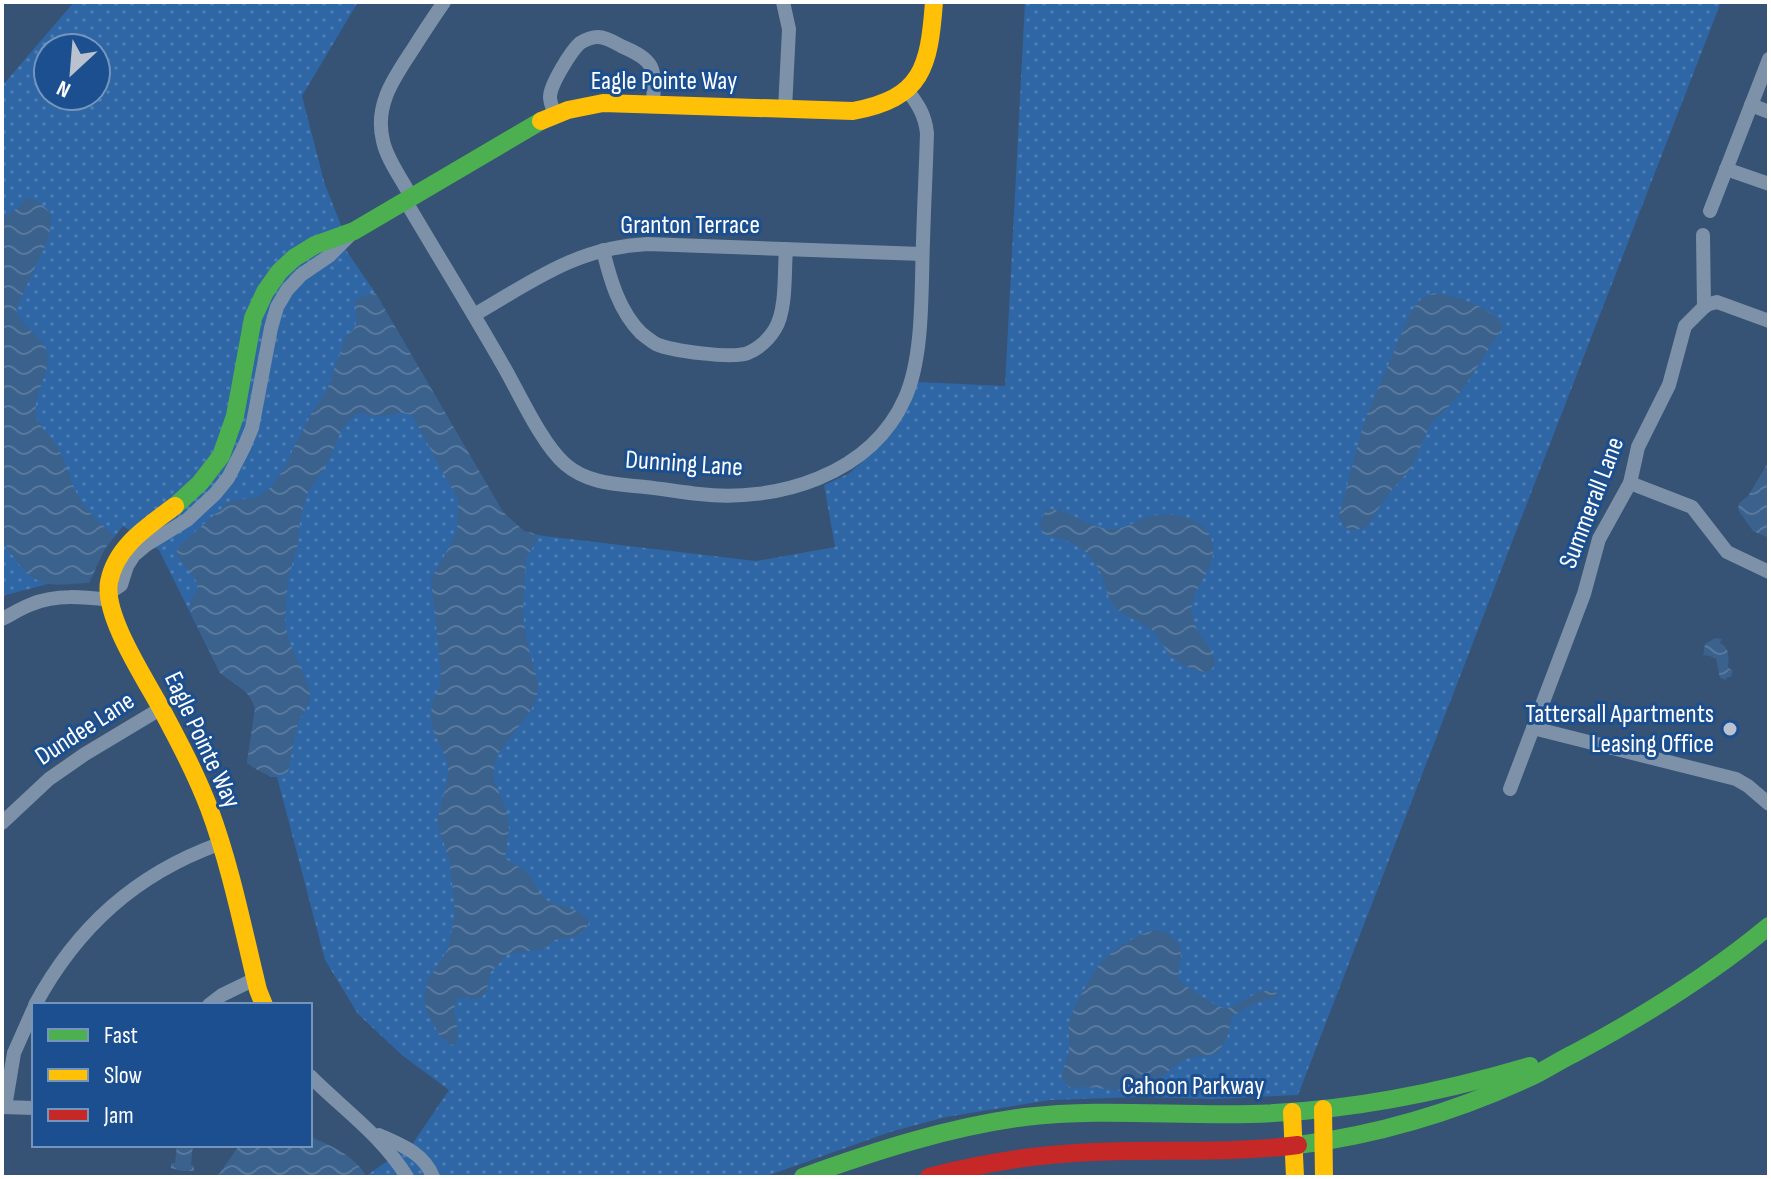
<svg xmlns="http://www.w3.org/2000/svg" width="1771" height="1179" viewBox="0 0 1771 1179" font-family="'Sofia Sans Condensed',sans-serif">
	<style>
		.grass { fill: url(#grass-dots); fill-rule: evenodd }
		.water { fill: url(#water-waves) }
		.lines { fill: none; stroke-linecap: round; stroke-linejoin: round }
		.street { stroke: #7d92a8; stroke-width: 14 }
		.fast { stroke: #4caf50; stroke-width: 18 }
		.slow { stroke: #ffc107; stroke-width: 18 }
		.jam { stroke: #c62828; stroke-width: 18 }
		.poi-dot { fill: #b9c2ce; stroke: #1b4f8f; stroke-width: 3 }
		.labels { text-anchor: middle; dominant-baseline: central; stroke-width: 6; stroke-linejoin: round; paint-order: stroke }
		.street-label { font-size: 26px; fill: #fff; stroke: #1b4f8f }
		.poi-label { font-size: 26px; fill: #fff; stroke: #1b4f8f; text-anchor: end }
	</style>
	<defs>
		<pattern id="grass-dots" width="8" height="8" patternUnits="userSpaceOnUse" patternTransform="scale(2)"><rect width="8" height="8" fill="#2f66a5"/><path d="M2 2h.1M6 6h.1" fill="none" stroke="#4e7db2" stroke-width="1.8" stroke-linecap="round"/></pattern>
		<pattern id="water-waves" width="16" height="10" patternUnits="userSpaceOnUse" patternTransform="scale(2)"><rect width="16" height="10" fill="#3b618d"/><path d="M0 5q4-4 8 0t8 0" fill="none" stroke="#58799e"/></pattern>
	</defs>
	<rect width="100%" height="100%" fill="#365274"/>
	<path class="grass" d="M74 2H358L302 96 325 185 341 225 346 250 376 294 503 512 524 532 544 536 756 561 835 547 824 485 848 474 868 457 894 429 918 382 1005 386 1025 2H1721L1298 1095 1216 1099 1140 1097 1050 1100 946 1117 890 1132 764 1177H217L239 1146 310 1145V1137C330 1145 356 1157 366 1176L413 1143 449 1090 403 1056 358 1014 325 960 277 777H271L247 763 255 709 252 700 246 692 220 673 159 550 123 526 104 550 89 583 48 584 2 596V86ZM48 48H96V96H48Z"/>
	<g class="water">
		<path d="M27 198C39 201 44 205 51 215L49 237 16 309C20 328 43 335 47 353 52 373 33 390 36 413 37 427 48 432 55 443 66 460 70 482 80 500 88 513 103 525 114 536L104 550 89 583C77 583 60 586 49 584 25 580 13 556 2 538V218L19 207Z"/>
		<path d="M371 293 376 294 503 512 524 531 533 533 538 539 526 558 523 615 527 643 538 682 537 697 531 710 497 755 494 770V780L506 810 509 829 505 858C512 864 525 869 531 877 537 886 539 896 550 902 565 909 581 907 589 923L586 929 577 936 554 940 544 949 508 954 490 973 487 989 483 996 476 999 463 997 457 999C450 1014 461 1029 457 1044L451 1045 440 1036 426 1009 424 997 428 980 448 949 455 912 450 863 437 822 448 777V762L434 733 431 718 432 703 440 685 441 669 431 579 451 544 457 530 458 500 412 415 403 413 379 416 358 413 350 419 342 429 328 462 307 494 300 520 298 544 288 579 285 619 288 638 310 691V702L298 722 288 772C273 781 261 773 247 763L255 709 252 700 246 692 220 673 191 613 190 602 197 590V582L176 553 179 546 230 501 259 497 271 487 287 465 293 449 313 411 327 390 346 336 354 329 357 320 355 300Z"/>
		<path d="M1434 293C1454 296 1495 307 1503 327L1465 386 1449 406 1431 423 1413 464 1407 473 1391 491 1365 528 1350 531 1342 523 1339 516 1364 422 1411 311 1421 299Z"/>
		<polygon points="1769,461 1769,538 1753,531 1738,510 1739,503 1748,496"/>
		<path d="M1047 509C1070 509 1088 528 1110 529 1127 530 1141 517 1157 515 1180 512 1212 521 1213 548 1215 571 1191 588 1192 611 1192 633 1214 644 1215 665L1208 673C1192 669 1177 665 1166 650 1162 644 1158 635 1152 630 1141 621 1125 618 1115 607 1108 600 1106 588 1103 579 1092 549 1072 540 1043 534 1038 524 1041 518 1047 509Z"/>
		<path d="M1715 638 1722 639 1720 643C1730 648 1729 658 1728 668L1733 670 1731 677H1727L1726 680 1720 678 1716 659 1710 656 1703 655 1705 644Z"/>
		<path d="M1158 930 1168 934 1179 944 1181 956 1178 978 1182 983C1192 989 1217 1009 1227 1008 1247 1006 1257 981 1280 995 1262 1001 1249 1003 1232 1017L1227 1038 1217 1054C1207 1056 1194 1056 1186 1059 1169 1066 1158 1087 1139 1090 1116 1094 1093 1084 1070 1088 1054 1076 1067 1066 1069 1050 1070 1040 1067 1028 1070 1019 1073 1009 1093 971 1100 964 1111 951 1141 931 1158 930Z"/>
		<path d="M310 1137C329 1144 359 1158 365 1177H217L239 1146 310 1145Z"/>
		<polygon points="177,1145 193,1145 191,1165 194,1166 194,1171 182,1171 171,1168 171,1163 175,1163"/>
	</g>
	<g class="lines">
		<g class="street">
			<polyline points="783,2 789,29 785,109"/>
			<polyline points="1751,105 1769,112"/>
			<path d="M555 115C553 109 550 103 550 97 550 85 571 51 580 43 585 40 592 37 598 37 606 37 614 42 621 46 656 61 655 67 653 104"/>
			<polyline points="1726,169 1769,184"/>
			<path d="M411 197C402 179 387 160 383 141 374 105 394 78 413 49 423 33 433 18 444 2"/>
			<path d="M405 200C438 256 472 311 504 367 520 395 542 444 565 464 588 484 617 484 645 487 663 489 681 492 699 494 777 503 871 475 905 398 924 356 921 288 923 242 924 205 926 169 927 133 925 115 918 104 907 90"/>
			<polyline points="1710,211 1769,59"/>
			<path d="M603 250C610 279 619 311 641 333 646 337 651 341 656 344 672 351 732 359 748 353 759 348 769 339 775 329 787 309 784 272 786 249"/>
			<polyline points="1704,307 1709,304 1717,302 1769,321"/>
			<path d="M474 315C533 281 577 247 648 244L922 254"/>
			<polyline points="1630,483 1692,507 1727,552 1769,572"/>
			<polyline points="109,593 121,585 127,566 134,555 146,545 187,520 215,494 228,478 244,447 252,428 271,328 277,307 287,290 301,275 329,256 352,233"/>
			<path d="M2 619C12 614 21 608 32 604 56 594 84 597 110 600"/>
			<polyline points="1533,728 1736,779 1748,786 1769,804"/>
			<polyline points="1510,789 1584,594 1599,539 1630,483 1638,447 1669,385 1685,326 1704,307 1703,235"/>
			<polyline points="2,823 49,779 85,754 160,709"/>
			<path d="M35 1005C77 927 136 874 219 844"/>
			<polyline points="209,1005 222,995 255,979"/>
			<path d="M310 1076C343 1109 382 1136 407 1177"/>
			<polyline points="2,1107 34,1108"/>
			<polyline points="5,1107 14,1053 34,1008"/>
			<path d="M379 1135C401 1145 424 1153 433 1177"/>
		</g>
		<g class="fast">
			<polyline points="175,506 200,483 221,456 235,416 253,318 265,292 279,272 294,258 315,245 354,231 541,121"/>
			<path d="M1298 1145C1376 1135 1454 1112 1526 1079 1543 1072 1558 1061 1575 1053 1644 1016 1709 976 1769 926"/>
			<path d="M803 1177C875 1151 949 1127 1025 1117 1100 1108 1174 1116 1250 1114 1345 1112 1439 1093 1530 1066"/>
		</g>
		<g class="slow">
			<path d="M541 121 568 110 603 103 853 111C923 98 929 67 934 2"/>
			<path d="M175 506C147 527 116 546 109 582 103 616 146 680 162 710 179 742 196 774 209 808 231 867 243 929 258 990L264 1005"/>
			<polyline points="1323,1109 1324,1177"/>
			<polyline points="1292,1112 1295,1177"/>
		</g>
		<path class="jam" d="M929 1177C983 1163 1038 1154 1094 1152 1161 1149 1230 1154 1298 1145"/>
	</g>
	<circle class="poi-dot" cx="1730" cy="729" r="8"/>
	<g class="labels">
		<g class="street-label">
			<text x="664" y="81">Eagle Pointe Way</text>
			<text x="690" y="225">Granton Terrace</text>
			<text transform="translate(684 464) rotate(4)">Dunning Lane</text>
			<text transform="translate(1592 503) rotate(-69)">Summerall Lane</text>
			<text transform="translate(85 729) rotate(-33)">Dundee Lane</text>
			<text transform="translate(202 740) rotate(65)">Eagle Pointe Way</text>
			<text x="1193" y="1086">Cahoon Parkway</text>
		</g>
		<g class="poi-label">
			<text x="1714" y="714">Tattersall Apartments<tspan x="1714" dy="30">Leasing Office</tspan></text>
		</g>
	</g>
	<rect width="1771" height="1179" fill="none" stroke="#ffffff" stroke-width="8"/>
	<rect x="32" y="1003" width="280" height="144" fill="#1b4f8f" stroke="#7695bc" stroke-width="2"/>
	<rect x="48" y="1029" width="40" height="12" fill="#4caf50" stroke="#7695bc" stroke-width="2"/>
	<text x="104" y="1043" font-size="24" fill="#ffffff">Fast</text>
	<rect x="48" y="1069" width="40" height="12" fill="#ffc107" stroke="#7695bc" stroke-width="2"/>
	<text x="104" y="1083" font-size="24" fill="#ffffff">Slow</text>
	<rect x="48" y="1109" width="40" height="12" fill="#c62828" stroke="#7695bc" stroke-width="2"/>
	<text x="104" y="1123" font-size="24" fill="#ffffff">Jam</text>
	<g transform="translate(72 72) rotate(206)"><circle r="38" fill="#1b4f8f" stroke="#7695bc" stroke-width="2"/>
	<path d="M0-6L14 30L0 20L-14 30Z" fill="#b9c2ce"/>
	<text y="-12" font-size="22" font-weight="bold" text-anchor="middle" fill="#ffffff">N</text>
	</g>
</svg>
